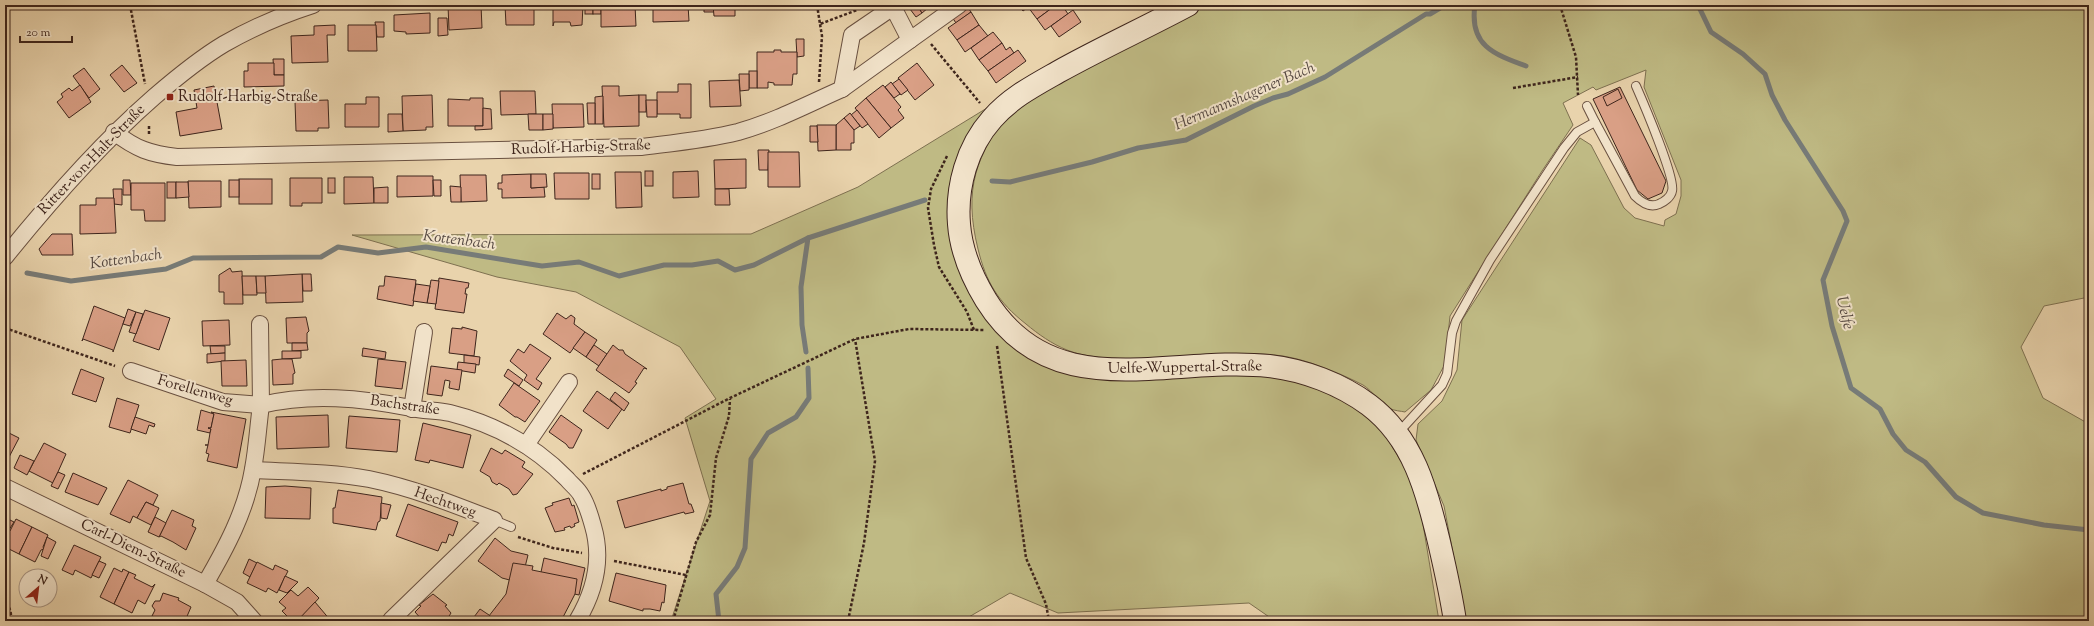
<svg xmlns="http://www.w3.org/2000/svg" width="2094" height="626" viewBox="0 0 2094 626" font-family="'Sorts Mill Goudy',serif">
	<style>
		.green { fill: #bfba84; stroke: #7e7050 }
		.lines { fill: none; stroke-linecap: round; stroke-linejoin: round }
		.stream { stroke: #777b78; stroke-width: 5 }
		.building { fill: #d99f85; stroke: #3e251c }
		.lane-casing { stroke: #695040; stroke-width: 10 }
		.street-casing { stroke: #695040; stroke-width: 18 }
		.secondary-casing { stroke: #3e251c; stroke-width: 24 }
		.path { stroke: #3e251c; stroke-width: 2.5; stroke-dasharray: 3 2; stroke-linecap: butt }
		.lane { stroke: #f1e2c9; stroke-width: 8 }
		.street { stroke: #f1e2c9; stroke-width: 16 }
		.secondary { stroke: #f1e2c9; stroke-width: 22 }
		.poi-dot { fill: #8f2418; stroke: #f1e2c9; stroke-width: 1.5 }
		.labels { text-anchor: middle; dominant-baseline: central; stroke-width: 4; stroke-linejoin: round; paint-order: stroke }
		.poi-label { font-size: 15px; fill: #3e251c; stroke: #f1e2c9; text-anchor: start }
		.street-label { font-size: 15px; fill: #3e251c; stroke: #f1e2c9 }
		.water-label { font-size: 16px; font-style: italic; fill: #564942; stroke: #f1e2c9 }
	</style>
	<rect width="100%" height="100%" fill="#e9d3ac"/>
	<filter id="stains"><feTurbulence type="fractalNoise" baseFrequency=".005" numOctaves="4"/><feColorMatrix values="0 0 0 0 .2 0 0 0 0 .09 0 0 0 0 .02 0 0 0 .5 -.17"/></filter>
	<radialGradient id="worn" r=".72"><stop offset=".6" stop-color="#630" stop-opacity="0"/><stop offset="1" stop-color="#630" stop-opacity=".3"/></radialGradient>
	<g class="green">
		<path d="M1202 5H2089V297L2044 306 2021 347 2043 398 2089 424V621H1466L1444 506 1416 440 1418 424 1442 401 1457 370 1462 320 1580 138 1591 145 1624 208 1635 218 1664 226 1665 220 1676 214 1681 196V180L1644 87 1646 70 1596 90 1593 87 1563 103 1573 125 1542 171 1450 316 1445 364 1431 390 1405 412C1401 411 1394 411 1389 408 1379 403 1373 391 1363 385 1340 373 1308 360 1283 356 1233 349 1182 359 1131 359 1110 358 1086 358 1067 350 1052 344 1038 334 1026 324 998 302 986 282 978 249 963 188 976 156 1012 107Z"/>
		<polygon points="987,108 970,136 959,250 1034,355 1252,370 1342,395 1384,433 1417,488 1439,621 1275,621 1249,603 1058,613 1010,593 962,621 671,621 710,501 685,418 716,399 680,347 576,292 497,277 352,235 751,234 858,187"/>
	</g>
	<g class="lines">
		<g class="stream">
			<path d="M1475 5C1469 45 1493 54 1526 66"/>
			<polyline points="1698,5 1711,32 1743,54 1765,74 1772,95 1785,120 1843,211 1847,221 1823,280 1832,326 1851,388 1880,409 1893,434 1906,450 1925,462 1956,497 1983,513 2044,525 2089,530"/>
			<polyline points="992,181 1010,182 1092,162 1138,148 1186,140 1254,106 1273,98 1288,94 1325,77 1426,14 1430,14 1445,5"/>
			<polyline points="27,273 71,281 166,269 193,258 321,257 338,247 378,253 426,247 542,266 579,262 619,276 664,265 692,265 718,261 735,270 754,265 808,238"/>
			<polyline points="806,352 802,325 801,287 808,238 925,200"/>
			<polyline points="719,621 716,594 737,567 745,548 751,459 768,433 796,417 809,398 808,368"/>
		</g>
	</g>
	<g class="building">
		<polygon points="448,5 481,5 482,28 449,30"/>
		<polygon points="505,5 534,5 534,25 506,25"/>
		<polygon points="553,5 583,5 582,25 571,26 570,22 554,22 553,26"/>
		<rect x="585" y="5" width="8" height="9"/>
		<rect x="593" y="5" width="8" height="9"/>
		<polygon points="601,5 635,5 636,26 601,27"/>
		<polygon points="653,5 688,5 689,21 653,22"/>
		<polygon points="704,5 713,5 714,12 704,12"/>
		<polygon points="713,5 735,5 735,16 714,16"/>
		<polygon points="907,5 917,5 922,13 916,17"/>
		<polygon points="917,5 926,5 928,8 922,13"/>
		<polygon points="1018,5 1031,5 1023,11"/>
		<polygon points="1031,5 1056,5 1037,19 1028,7"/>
		<polygon points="1056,5 1062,5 1068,14 1045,30 1037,19"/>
		<polygon points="967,6 971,12 956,23 952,17"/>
		<polygon points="1073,10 1081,22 1059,37 1051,26"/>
		<polygon points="971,12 979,25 957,40 948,28"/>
		<polygon points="430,13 430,33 406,34 406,32 394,31 394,15"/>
		<polygon points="438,18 447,18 448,35 438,36"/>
		<polygon points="375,22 384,22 384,37 377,37"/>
		<polygon points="335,25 335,35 327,35 328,62 292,63 291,36 314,35 314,26"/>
		<polygon points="348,25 376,25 377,51 348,51"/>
		<polygon points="979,25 988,36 965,52 957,40"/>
		<polygon points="993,32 1002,43 979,60 971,48"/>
		<polygon points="796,39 804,39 804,56 797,57"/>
		<polygon points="1002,43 1006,50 1010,47 1014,53 988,71 979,60"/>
		<polygon points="774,50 781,50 781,52 797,52 797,74 793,74 792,85 774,85 774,83 768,82 768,88 757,88 757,52 774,52"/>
		<polygon points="1018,50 1026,61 996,83 988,71"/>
		<polygon points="273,59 284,59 284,75 274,75"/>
		<polygon points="248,63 274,63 274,75 284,75 284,86 244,87 244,71 248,71"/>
		<polygon points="917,63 934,85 915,100 898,78"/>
		<polygon points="122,65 137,83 124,92 110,75"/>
		<polygon points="84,68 100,89 89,98 73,76"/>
		<rect x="749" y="71" width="8" height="17"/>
		<polygon points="739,74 749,74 749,90 740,91"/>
		<polygon points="899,79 908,90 901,95 892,84"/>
		<polygon points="739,80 741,106 710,107 709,81"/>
		<polygon points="891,82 900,94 894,98 885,87"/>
		<polygon points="678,84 691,84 691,118 680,118 680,114 657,114 657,92 678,92"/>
		<polygon points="80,85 91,102 69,118 57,102 63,97 61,94 69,88 72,91"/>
		<polygon points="883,85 901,107 898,110 904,118 891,128 866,98"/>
		<polygon points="214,86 222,129 180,136 176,112 197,108 194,90"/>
		<polygon points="602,86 619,86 619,96 639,95 639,126 604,127"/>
		<polygon points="1620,87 1666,181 1662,193 1648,199 1637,190 1593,99"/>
		<polygon points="1618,89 1622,98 1607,106 1603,97"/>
		<polygon points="500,91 535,91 536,114 501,115"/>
		<polygon points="432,95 433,127 426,127 426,130 403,131 402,96"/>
		<rect x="639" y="95" width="7" height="17"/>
		<polygon points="603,96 603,124 595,124 595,97"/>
		<polygon points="366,97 379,97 379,127 345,127 345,104 366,104"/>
		<polygon points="470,98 483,98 483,126 448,126 448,99 470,100"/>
		<polygon points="866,98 891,128 879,138 855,108"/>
		<polygon points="328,100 329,128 318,128 318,131 296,131 295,101"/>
		<polygon points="646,100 657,100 657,117 647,117"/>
		<polygon points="587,103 595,103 595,124 588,124"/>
		<polygon points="552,104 583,104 584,127 553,128"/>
		<polygon points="483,108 491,109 492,129 475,130 475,126 483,126"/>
		<polygon points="857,110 868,124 862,128 851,115"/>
		<polygon points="850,113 860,126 854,130 844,118"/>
		<polygon points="388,114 402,114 403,131 388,132"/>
		<polygon points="528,114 543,114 543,130 529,130"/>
		<polygon points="543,114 553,114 553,129 543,130"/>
		<polygon points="844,118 854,130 854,143 851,143 851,150 836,150 836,125"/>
		<polygon points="817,125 836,125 836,150 818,151"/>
		<polygon points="810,126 817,126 818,142 810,142"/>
		<polygon points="758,150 769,150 768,170 759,170"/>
		<polygon points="768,152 799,152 800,187 768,187"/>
		<polygon points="746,159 746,188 715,189 714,160"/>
		<rect x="645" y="171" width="8" height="15"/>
		<polygon points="698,171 699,197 673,198 673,172"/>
		<polygon points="615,172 641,172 642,207 616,208"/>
		<polygon points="554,173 589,173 589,199 555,199"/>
		<polygon points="531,174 531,188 544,187 545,197 502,198 502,189 498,189 498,183 502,183 502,175"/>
		<polygon points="531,174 546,174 547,187 531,188"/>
		<rect x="592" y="174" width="8" height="15"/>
		<polygon points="460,175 486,175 487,201 461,202"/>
		<polygon points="397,176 433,176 433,196 397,197"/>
		<polygon points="344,177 373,177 374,203 344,204"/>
		<polygon points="290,178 322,178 322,203 302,203 302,206 290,206"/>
		<rect x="328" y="178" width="7" height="15"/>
		<rect x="239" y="179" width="33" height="25"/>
		<polygon points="123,180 130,180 131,195 123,195"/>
		<rect x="229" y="180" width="10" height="17"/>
		<polygon points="433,180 441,180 441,196 434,196"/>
		<polygon points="188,181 221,181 221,207 189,208"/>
		<rect x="167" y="182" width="9" height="16"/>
		<polygon points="176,182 188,182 189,197 176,198"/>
		<polygon points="131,183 165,183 165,221 145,221 144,210 131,210"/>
		<polygon points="450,186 461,187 461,202 451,202"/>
		<polygon points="388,187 388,203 374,203 374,188"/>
		<polygon points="113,189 122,189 122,205 114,204"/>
		<polygon points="715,189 729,189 730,205 715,205"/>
		<polygon points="96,198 114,198 116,233 80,234 80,205 96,205"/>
		<polygon points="52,234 72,234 73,255 42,255 39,249"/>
		<polygon points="230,268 232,272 242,271 243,304 224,304 224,292 219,292 219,275"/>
		<polygon points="302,274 311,274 312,291 303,291"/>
		<polygon points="302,274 303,302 266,303 265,276"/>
		<polygon points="242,276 256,276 257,295 243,295"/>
		<polygon points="256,276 265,276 266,293 257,293"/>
		<polygon points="385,276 416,280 413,306 377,299 379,286 384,286"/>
		<polygon points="439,278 469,283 468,288 466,288 465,294 467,294 464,313 435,309"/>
		<polygon points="431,280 439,281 436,304 427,303"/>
		<polygon points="416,284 430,286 427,303 413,301"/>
		<polygon points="94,306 125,318 113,352 113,350 83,339 82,341"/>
		<polygon points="128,309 136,312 130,326 123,324"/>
		<polygon points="145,310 170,318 159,350 133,341"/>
		<polygon points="136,312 143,314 136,334 129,332"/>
		<polygon points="557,313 566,319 571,315 575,318 574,324 585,332 570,353 543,334"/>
		<polygon points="306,317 309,331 307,333 307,343 287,343 286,318"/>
		<polygon points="229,320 230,345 203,346 202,321"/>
		<polygon points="462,327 477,331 474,356 449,353 452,328 462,329"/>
		<polygon points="585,332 597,340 586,357 573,348"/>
		<polygon points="292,343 307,343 308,350 292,351"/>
		<polygon points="530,344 551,358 536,379 542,383 538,390 524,380 527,375 510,361 518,349 524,353"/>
		<polygon points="594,345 607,354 599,366 586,357"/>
		<polygon points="613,345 619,350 623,350 625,354 647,369 644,368 635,382 637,383 629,393 596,370"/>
		<polygon points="210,346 225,346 225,353 211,354"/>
		<polygon points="363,348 386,352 385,359 362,356"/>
		<polygon points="282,351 301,351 301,358 282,359"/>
		<polygon points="225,353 225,361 207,363 207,354"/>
		<polygon points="464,355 480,357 479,365 464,363"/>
		<polygon points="282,359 292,359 295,373 293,374 293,384 273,385 272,360"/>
		<polygon points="378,359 406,362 402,389 375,386"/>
		<polygon points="246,360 247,386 222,386 221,361"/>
		<polygon points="458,362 476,364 475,373 457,370"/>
		<polygon points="431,366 462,370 459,390 449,388 450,381 445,380 442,396 427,394"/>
		<polygon points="81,369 104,378 96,402 72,394"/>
		<polygon points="508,369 523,380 519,386 504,376"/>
		<polygon points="514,383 540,401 525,422 517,417 515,417 499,405"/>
		<polygon points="597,391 622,409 608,429 583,411"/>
		<polygon points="615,392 629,403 624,411 610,399"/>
		<polygon points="117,398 139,405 130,433 109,427"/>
		<polygon points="201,410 214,414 211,428 208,428 211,429 210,433 197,430"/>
		<polygon points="211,412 246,419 237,468 207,461 209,454 206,453 208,445 205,445 208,445 210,433 211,429 208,428 211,428 214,414"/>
		<polygon points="328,415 329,447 277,449 276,417"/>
		<polygon points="561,415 582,430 573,448 569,448 566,444 549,432"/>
		<polygon points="349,416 400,420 397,452 346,448"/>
		<polygon points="135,417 155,424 154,427 149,425 146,434 131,429"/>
		<polygon points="423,423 471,435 463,468 430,460 429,463 415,460"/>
		<polygon points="5,431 19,438 8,459 5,457"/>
		<polygon points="44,443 66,454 53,483 29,471"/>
		<polygon points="491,448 502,454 505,450 525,462 522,467 533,474 517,494 513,495 509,489 499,483 497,485 492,482 490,477 480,471"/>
		<polygon points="20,455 34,461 27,475 14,468"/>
		<polygon points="58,472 65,475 58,489 51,486"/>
		<polygon points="73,473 107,488 98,505 65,492"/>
		<polygon points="128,480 158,495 153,505 146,502 137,518 133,516 130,523 110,514"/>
		<polygon points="683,483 689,504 691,504 694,512 685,514 684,512 625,528 617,501 661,489 661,491 667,489 667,487"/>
		<polygon points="285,486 311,488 310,519 265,518 266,487"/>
		<polygon points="338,490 382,497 380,521 378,522 376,530 333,523 333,508 335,508"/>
		<polygon points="569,498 572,506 574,505 579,522 574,524 575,526 571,528 570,526 564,528 565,530 555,532 545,508 553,505 552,503"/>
		<polygon points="146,502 159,508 151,525 137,518"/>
		<polygon points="381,503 391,505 387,519 381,518"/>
		<polygon points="408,504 458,522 453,536 449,534 446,543 442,542 438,551 396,536"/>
		<polygon points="172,510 194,520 192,526 196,528 186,550 173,542 161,536 159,537"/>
		<polygon points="155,517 166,523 159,537 148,532"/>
		<polygon points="6,518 14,522 5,536 5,520"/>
		<polygon points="16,519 32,527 19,554 5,547 7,532 10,531"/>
		<polygon points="32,527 48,535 43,547 44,549 41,550 35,562 19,554"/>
		<polygon points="47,537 56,542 48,559 41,556"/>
		<polygon points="495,538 511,551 528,555 521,583 502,578 478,561"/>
		<polygon points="74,545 101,557 91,578 75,570 73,575 62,570"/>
		<polygon points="544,558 585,568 579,595 538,586"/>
		<polygon points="249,559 257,563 250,577 243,573"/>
		<polygon points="99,561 106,564 99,578 92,575"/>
		<polygon points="257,562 273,570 275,565 288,571 277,593 268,588 266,592 247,583"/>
		<polygon points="513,563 533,566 532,570 577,579 575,594 561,621 485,621 506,594"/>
		<polygon points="114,568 122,572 123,569 129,572 114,604 100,597"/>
		<polygon points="129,572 136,575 134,578 152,587 155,584 145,604 138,600 132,613 114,604"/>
		<polygon points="616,573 666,585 664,603 662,602 660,611 650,609 643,609 643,611 609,601"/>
		<polygon points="285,576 298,582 287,593 279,590"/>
		<polygon points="308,587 319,598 298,621 292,621 282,611 286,608 279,602 291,590 298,596"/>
		<polygon points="163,593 179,598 178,600 191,607 185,621 162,621 152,616 155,610 152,606 155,601 160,601"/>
		<polygon points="433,594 447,605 445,606 451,613 446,621 423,621 415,612 421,606 419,605"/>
		<polygon points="315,602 331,621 297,621"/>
		<polygon points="480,609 489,615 496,621 471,621"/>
	</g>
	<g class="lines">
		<g class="lane-casing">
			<g id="lane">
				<polyline points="1587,106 1595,122"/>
				<path d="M1398 433 1442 385 1447 374 1452 333 1456 321 1490 260 1564 148 1577 132 1595 122 1635 196C1641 202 1650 208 1659 204 1664 202 1671 197 1672 191 1676 179 1643 102 1636 86"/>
				<polyline points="494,520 511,527"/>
			</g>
		</g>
		<g class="street-casing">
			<g id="street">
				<polyline points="842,89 910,40"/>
				<path d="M114 132C136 149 150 154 177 157L641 147C673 143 706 140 738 132 774 122 808 104 842 89L852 35 893 7 910 40 959 5"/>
				<path d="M5 257C51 200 99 145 154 97 176 78 199 59 224 44 252 28 282 15 313 5"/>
				<polyline points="131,371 223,402 261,405 260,324"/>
				<polyline points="412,409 424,332"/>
				<polyline points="526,445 569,382"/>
				<path d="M253 470C292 472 331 472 369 479 413 488 453 504 494 520L391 620"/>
				<polyline points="5,487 205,584 237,602 254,621"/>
				<path d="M205 584C226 548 246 511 253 469 257 448 258 427 261 405 311 393 361 398 411 408 423 411 437 410 450 413 494 424 535 446 567 479 571 484 578 489 581 495 587 504 590 515 593 526 603 560 595 591 577 621"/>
			</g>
		</g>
		<g class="secondary-casing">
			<path id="secondary" d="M1188 5C1145 28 1101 48 1058 72 1035 85 1010 98 992 119 967 147 956 187 959 224 961 251 972 277 986 300 1053 408 1168 355 1269 366 1304 370 1341 384 1369 405 1413 438 1427 491 1439 542 1445 568 1451 594 1455 621"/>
		</g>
		<g class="path">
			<polyline points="130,5 145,84"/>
			<polyline points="817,5 820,24 857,10"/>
			<polyline points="1560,5 1576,57 1578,95"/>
			<polyline points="931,44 980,103"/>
			<polyline points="819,82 822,36 820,24"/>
			<polyline points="1513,88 1578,77"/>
			<polyline points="149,134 149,124"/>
			<polyline points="947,156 931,189 928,208 934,245 939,267 967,312 974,330"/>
			<polyline points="5,328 115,366"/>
			<polyline points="997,346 1026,558 1046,604 1049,621"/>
			<polyline points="583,474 730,398 855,339 909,329 985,330"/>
			<polyline points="518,537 553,548 582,553"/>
			<polyline points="614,561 686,575"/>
			<path d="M5 604C11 607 12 615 10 621"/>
			<polyline points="673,621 696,542 710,515 716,458 729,416 730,399"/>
			<polyline points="848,621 864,543 875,461 855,339"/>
		</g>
		<use href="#lane" class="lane"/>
		<use href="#street" class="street"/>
		<use href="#secondary" class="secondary"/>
	</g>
	<rect class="poi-dot" x="166" y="93" width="8" height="8" rx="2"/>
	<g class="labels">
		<g class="poi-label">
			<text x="178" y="97">Rudolf-Harbig-Straße</text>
		</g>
		<g class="street-label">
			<text transform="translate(581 148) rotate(-2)">Rudolf-Harbig-Straße</text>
			<text transform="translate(92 160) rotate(-46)">Ritter-von-Halt-Straße</text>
			<text transform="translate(1185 368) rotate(-1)">Uelfe-Wuppertal-Straße</text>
			<text transform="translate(195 391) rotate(16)">Forellenweg</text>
			<text transform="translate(405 406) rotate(8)">Bachstraße</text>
			<text transform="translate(445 503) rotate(19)">Hechtweg</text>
			<text transform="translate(133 549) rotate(26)">Carl-Diem-Straße</text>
		</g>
		<g class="water-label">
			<text transform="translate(1245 97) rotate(-23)">Hermannshagener Bach</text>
			<text transform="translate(459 241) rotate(7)">Kottenbach</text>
			<text transform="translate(126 260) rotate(-8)">Kottenbach</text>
			<text transform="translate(1844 313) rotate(77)">Uelfe</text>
		</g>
	</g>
	<rect width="2094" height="626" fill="none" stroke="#e9d3ac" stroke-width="20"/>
	<rect x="6" y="6" width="2082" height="614" fill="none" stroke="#3e251c" stroke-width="2"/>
	<rect x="10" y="10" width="2074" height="606" fill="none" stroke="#3e251c"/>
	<g transform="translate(38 588) rotate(28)"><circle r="19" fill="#f1e2c9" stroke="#a99684"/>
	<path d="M0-3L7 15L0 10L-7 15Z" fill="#8f2418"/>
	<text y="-6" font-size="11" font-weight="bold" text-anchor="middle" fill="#3e251c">N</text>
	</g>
	<path d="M20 36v6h52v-6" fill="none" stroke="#3e251c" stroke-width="2"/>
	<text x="26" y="36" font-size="12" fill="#3e251c" stroke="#f1e2c9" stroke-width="3" paint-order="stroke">20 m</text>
	<rect width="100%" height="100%" filter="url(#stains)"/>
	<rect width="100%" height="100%" fill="url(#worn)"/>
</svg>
